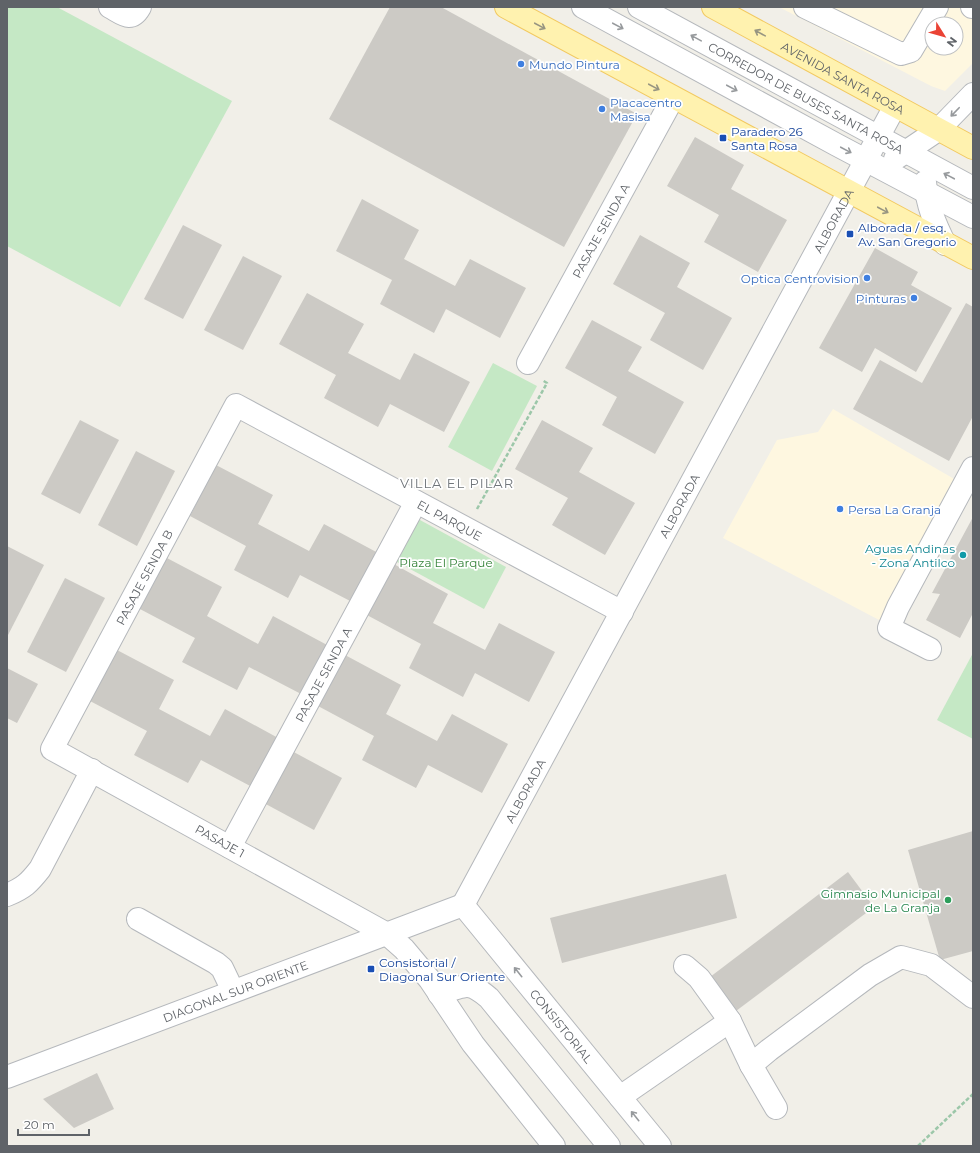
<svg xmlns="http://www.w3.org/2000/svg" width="980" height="1153" viewBox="0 0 980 1153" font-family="Montserrat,sans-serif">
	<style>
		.commercial { fill: #fef7e0; fill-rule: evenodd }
		.green { fill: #c5e8c5 }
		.building { fill: #cccac5 }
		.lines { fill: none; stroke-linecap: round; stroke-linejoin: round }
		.minor-casing { stroke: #b5b8bc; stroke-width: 24 }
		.major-casing { stroke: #f2c960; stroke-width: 24 }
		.path { stroke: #9cc7a9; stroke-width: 2.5; stroke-dasharray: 4 2; stroke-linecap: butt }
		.minor { stroke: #fff; stroke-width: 22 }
		.major { stroke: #fff2af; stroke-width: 22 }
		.oneway { stroke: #979581 }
		.oneway2 { stroke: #979a9d }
		.shop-dot { fill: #3f7fe0; stroke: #fff; stroke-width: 1.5 }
		.transit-dot { fill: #1a4fb4; stroke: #fff; stroke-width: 1.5 }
		.culture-dot { fill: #0f9aa8; stroke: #fff; stroke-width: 1.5 }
		.leisure-dot { fill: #2e9e5b; stroke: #fff; stroke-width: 1.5 }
		.labels { text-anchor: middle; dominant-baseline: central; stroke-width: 3.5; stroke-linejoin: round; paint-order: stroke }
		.shop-label { font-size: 12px; fill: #366cbe; stroke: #fff; text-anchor: start }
		.street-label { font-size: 12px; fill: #5f6368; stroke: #fff }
		.transit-label { font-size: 12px; fill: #164399; stroke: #fff; text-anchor: start }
		.culture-label { font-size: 12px; fill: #0d838f; stroke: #fff; text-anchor: end }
		.park-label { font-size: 12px; fill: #348238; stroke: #fff }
		.leisure-label { font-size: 12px; fill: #27864d; stroke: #fff; text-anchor: end }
		.neighbourhood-label { font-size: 13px; letter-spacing: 1px; fill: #70757a; stroke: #fff }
	</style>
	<rect width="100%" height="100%" fill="#f1efe8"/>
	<g class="commercial">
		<path d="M779 7H973V63L945 91 931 86ZM932 24H956V48H932Z"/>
		<polygon points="833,409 956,480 881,621 723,538 777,440 818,432"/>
	</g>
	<g class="green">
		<polygon points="7,7 57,7 232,101 120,307 7,246"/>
		<polygon points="493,363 537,386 492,471 448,447"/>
		<polygon points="409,514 506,567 484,609 386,556"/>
		<polygon points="973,653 973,739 937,720"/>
	</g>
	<g class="building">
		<polygon points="390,7 441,7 637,114 564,247 329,119"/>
		<polygon points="695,137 744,165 731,189 787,220 758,272 704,242 719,215 667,186"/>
		<polygon points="362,199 419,230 404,259 455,286 470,259 526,288 500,338 446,309 434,333 380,304 392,280 336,251"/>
		<polygon points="183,225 222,245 183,319 144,299"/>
		<polygon points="640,235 690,263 677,287 732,318 703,370 650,340 665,313 613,284"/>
		<polygon points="875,248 918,272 911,285 952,308 916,372 875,348 862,372 819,348"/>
		<polygon points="243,256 282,276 243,350 204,330"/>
		<polygon points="307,293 364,324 348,353 400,380 414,353 470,382 444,432 390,404 378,427 324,398 336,375 279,344"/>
		<polygon points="966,303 973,307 973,416 949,461 853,409 880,360 922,383"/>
		<polygon points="592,320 642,347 628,371 684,402 655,454 602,425 617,397 565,368"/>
		<polygon points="80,420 119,440 80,514 41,494"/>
		<polygon points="542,420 593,448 579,472 635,503 605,555 552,525 568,498 515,469"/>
		<polygon points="136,451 175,471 137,546 98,525"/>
		<polygon points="216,465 273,495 258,524 309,551 324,524 380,554 354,603 300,575 288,598 234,570 246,546 190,516"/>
		<polygon points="973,517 973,613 960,638 926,620 940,594 932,593"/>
		<polygon points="7,546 44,565 7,637"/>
		<polygon points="165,557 222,587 207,616 258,644 273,616 329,646 303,695 249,667 237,690 182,662 195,638 138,608"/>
		<polygon points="392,563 448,594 433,623 485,650 499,623 555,652 529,702 475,673 463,697 409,668 421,644 365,614"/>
		<polygon points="65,578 105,598 66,672 27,652"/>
		<polygon points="117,650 174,680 159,709 210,736 225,709 280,739 254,788 201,760 188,783 134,755 147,731 90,701"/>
		<polygon points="345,655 401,685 386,714 437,741 452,714 508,744 482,793 428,765 416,788 362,760 374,736 318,706"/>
		<polygon points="7,668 38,684 17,723 7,718"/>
		<polygon points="290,750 342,778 314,830 262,802"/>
		<polygon points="973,831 973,951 940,960 908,850"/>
		<polygon points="848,872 874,907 736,1011 710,977"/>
		<polygon points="726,874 737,918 562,963 550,918"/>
		<polygon points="97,1073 114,1109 74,1128 43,1099"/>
	</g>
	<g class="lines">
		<g class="minor-casing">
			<g id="minor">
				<path d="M110 7C123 14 131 23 140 7"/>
				<polyline points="583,7 837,145 973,217"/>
				<path id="s1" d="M639 7 973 188"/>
				<polyline points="805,7 901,54 911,51 937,7"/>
				<polyline points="972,7 973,7"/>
				<polyline points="895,159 938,130 973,94"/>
				<path d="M925 182C927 205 935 224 945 244"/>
				<path id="s2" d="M528 363 673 98"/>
				<polyline points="930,649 889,628 898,607 973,468"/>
				<path id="s3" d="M230 847 416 502"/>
				<path d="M7 895C24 888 29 883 40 869L92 770"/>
				<path id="s4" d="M463 905 895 106"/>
				<path id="s5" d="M463 905 660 1146"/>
				<polyline points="138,919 216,963 222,968 233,991"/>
				<polyline points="685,966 699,978 730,1021 751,1065 769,1050 870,975 901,957 931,965 973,997"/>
				<path d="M439 994C445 992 461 986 467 986 475 986 483 993 489 998L609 1146"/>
				<polyline points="751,1065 776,1108"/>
				<path id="s6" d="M7 1077 463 905"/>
				<polyline points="620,1097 730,1021"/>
				<path id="s7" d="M554 1146 473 1044 430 980 404 949 387 934 52 749 236 405 622 612"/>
			</g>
		</g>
		<g class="major-casing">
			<g id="major">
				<polyline points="506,7 973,258"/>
				<path id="s8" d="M713 7 973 148"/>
			</g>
		</g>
		<g class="path">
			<polyline points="477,509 547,383 542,380"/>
			<polyline points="918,1146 973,1094"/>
		</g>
		<use href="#minor" class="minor"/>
		<use href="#major" class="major"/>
	</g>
	<defs><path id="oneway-shaft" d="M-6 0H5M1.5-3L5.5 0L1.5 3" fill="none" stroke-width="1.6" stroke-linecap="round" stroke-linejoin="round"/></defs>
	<g class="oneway">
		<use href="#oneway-shaft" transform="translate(540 26) rotate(28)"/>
		<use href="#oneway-shaft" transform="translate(760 33) rotate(-151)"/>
		<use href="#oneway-shaft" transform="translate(654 87) rotate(28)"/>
		<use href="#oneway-shaft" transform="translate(883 210) rotate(28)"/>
	</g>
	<g class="oneway2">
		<use href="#oneway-shaft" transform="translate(618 26) rotate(28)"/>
		<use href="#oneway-shaft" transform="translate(696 38) rotate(-151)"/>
		<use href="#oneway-shaft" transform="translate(732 88) rotate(28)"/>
		<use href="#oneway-shaft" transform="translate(955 112) rotate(134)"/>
		<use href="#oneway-shaft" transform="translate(846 150) rotate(28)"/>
		<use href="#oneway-shaft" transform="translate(949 176) rotate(-152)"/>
		<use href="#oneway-shaft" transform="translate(518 972) rotate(-129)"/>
		<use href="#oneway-shaft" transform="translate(635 1116) rotate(-129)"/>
	</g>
	<g class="shop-dot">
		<circle cx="521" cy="64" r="4"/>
		<circle cx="602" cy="109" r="4"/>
		<circle cx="867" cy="278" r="4"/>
		<circle cx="914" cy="298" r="4"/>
		<circle cx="840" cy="509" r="4"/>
	</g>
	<g class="transit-dot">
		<rect x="719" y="134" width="8" height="8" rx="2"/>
		<rect x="846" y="230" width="8" height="8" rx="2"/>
		<rect x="367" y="965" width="8" height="8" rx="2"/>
	</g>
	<circle class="culture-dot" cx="963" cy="555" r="4"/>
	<circle class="leisure-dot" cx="948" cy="900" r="4"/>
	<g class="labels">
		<g class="shop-label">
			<text x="529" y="64">Mundo Pintura</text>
			<text x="610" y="102">Placacentro<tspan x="610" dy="14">Masisa</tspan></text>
			<text x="859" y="278" text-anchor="end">Optica Centrovision</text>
			<text x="906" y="298" text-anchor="end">Pinturas</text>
			<text x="848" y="509">Persa La Granja</text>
		</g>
		<g class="street-label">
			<text stroke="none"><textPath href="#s8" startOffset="148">AVENIDA SANTA ROSA</textPath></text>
			<text stroke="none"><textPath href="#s1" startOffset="190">CORREDOR DE BUSES SANTA ROSA</textPath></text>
			<text stroke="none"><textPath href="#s4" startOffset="778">ALBORADA</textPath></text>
			<text stroke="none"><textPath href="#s2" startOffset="151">PASAJE SENDA A</textPath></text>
			<text stroke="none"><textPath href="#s4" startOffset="454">ALBORADA</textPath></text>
			<text stroke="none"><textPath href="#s7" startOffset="1286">EL PARQUE</textPath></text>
			<text stroke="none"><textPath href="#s7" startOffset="848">PASAJE SENDA B</textPath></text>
			<text stroke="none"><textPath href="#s3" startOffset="196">PASAJE SENDA A</textPath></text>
			<text stroke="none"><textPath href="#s4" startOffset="130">ALBORADA</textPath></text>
			<text transform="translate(220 841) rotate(29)">PASAJE 1</text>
			<text stroke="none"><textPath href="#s6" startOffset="244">DIAGONAL SUR ORIENTE</textPath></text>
			<text stroke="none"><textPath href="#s5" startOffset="156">CONSISTORIAL</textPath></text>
		</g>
		<g class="transit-label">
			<text x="731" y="131">Paradero 26<tspan x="731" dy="14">Santa Rosa</tspan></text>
			<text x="858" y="227">Alborada / esq.<tspan x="858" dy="14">Av. San Gregorio</tspan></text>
			<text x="379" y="962">Consistorial /<tspan x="379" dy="14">Diagonal Sur Oriente</tspan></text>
		</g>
		<g class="culture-label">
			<text x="955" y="548">Aguas Andinas<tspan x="955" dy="14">- Zona Antilco</tspan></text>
		</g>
		<g class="park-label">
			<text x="446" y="562">Plaza El Parque</text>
		</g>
		<g class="leisure-label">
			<text x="940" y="893">Gimnasio Municipal<tspan x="940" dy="14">de La Granja</tspan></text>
		</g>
		<g class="neighbourhood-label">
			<text x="457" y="483">VILLA EL PILAR</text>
		</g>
	</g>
	<rect width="980" height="1153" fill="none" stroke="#5f6368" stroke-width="16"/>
	<g transform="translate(944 36) rotate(127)"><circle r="19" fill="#ffffff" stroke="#bfc1c3"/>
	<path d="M0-3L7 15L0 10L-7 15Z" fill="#ea4335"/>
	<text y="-6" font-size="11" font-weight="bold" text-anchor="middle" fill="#5f6368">N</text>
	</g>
	<path d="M18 1129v6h71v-6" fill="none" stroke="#5f6368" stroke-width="2"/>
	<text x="24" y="1129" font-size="12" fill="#5f6368" stroke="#ffffff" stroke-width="3" paint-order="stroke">20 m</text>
</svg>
